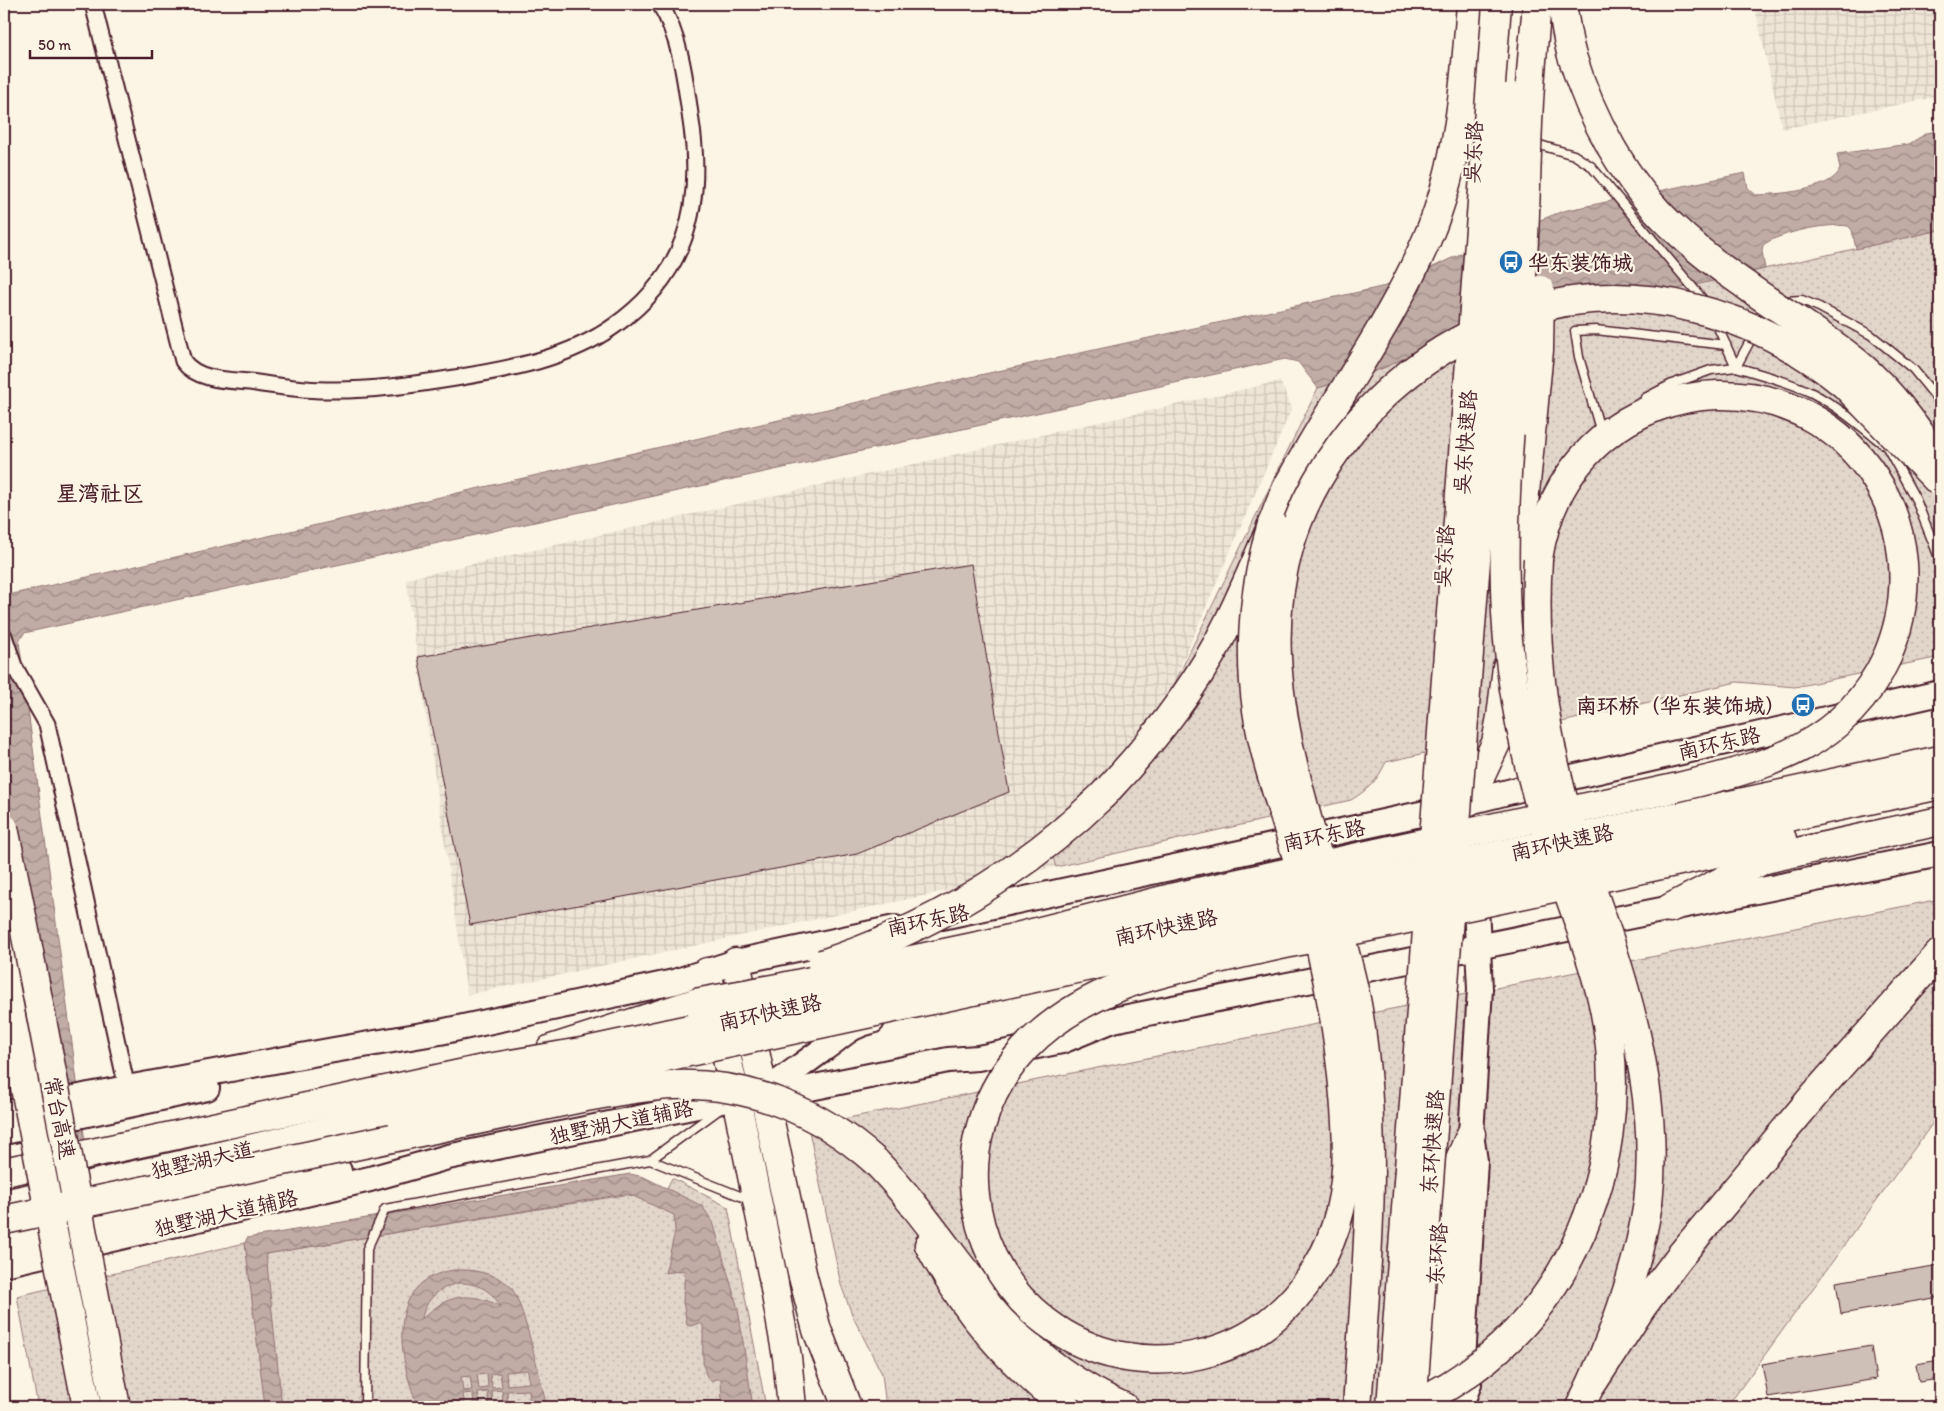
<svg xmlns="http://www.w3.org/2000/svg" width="1944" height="1411" viewBox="0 0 1944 1411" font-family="Itim,'LXGW WenKai TC',sans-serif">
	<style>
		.industrial { fill: url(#industrial-grid) }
		.park { fill: url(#park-dots); stroke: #967a7a }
		.water { fill: url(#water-waves); stroke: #917474; fill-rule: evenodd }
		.building { fill: #cfc0b7; stroke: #4a1f2b }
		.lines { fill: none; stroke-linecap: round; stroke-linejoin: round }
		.lane-casing { stroke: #4a1f2b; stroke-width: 11 }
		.street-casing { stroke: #4a1f2b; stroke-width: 19 }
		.primary-casing { stroke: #4a1f2b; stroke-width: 28 }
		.highway-casing { stroke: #4a1f2b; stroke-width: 31 }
		.lane { stroke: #fcf5e5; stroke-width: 8 }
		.street { stroke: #fcf5e5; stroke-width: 15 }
		.primary { stroke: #fcf5e5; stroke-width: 24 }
		.highway { stroke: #fcf5e5; stroke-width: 28 }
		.highway-bridge-casing { stroke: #4a1f2b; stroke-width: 31; stroke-linecap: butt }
		.highway-bridge { stroke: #fcf5e5; stroke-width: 28 }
		.labels { text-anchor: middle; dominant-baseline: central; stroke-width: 4.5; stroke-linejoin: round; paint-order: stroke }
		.street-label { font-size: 21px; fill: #4a1f2b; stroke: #fcf5e5 }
		.poi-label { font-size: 21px; font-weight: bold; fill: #4a1f2b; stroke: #fcf5e5; text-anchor: start }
		.neighbourhood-label { font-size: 22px; font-weight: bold; fill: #4a1f2b; stroke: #fcf5e5 }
	</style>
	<defs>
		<pattern id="industrial-grid" width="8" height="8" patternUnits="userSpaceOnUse" patternTransform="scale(1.25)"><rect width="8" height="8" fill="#eee5d7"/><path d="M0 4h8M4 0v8" fill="none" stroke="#cec4b9"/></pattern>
		<pattern id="park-dots" width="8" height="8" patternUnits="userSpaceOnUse" patternTransform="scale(1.25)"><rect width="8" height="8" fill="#e2d5ca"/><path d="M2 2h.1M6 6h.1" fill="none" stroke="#c3b6ae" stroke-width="1.8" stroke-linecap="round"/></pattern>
		<pattern id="water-waves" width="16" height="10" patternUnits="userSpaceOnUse" patternTransform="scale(1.25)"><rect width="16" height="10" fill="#c0aca5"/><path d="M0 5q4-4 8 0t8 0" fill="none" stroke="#9e8b87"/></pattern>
	</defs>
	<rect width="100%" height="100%" fill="#fcf5e5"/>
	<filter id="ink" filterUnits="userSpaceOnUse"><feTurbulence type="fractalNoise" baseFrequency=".02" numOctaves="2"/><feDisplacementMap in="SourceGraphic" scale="10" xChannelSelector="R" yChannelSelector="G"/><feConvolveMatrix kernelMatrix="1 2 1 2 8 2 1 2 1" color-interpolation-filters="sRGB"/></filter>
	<g filter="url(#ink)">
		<g class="industrial">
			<polygon points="1754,4 1940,4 1940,96 1782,129"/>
			<polygon points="1280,381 1292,408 1162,709 1114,767 1046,832 1056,867 467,995 406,579"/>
		</g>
		<g class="park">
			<path d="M1940 230V657L1795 687 1737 682 1386 762C1377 781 1369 789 1351 800L1056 867 1045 832 1089 793 1162 709 1318 388 1381 369 1430 346 1664 291Z"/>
			<polygon points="1940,899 1940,1113 1727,1407 886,1407 882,1374 853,1317 841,1285 808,1126"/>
			<polygon points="672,1178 728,1207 766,1407 38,1407 17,1296 245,1243 247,1257 667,1188"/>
		</g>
		<g class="water">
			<path d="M1940 130V230L1856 249 1852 230 1848 226C1826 223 1781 232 1763 245L1762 251 1765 269 1430 346 1381 369 1318 388 1298 362 1285 359 24 633 19 642 120 1407H75L4 853V596L907 391 1386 286 1416 275 1490 240 1563 211 1745 173 1748 188 1756 195C1777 194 1832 191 1840 169L1837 154 1909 144 1927 133Z"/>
			<path d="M630 1174 644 1177 702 1206 713 1222 738 1309 753 1407H722L721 1379H716L711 1381C699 1373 704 1339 703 1325L699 1323 691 1326 687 1325 683 1301 685 1270 665 1273 675 1232 674 1215 633 1196 624 1194 266 1254 282 1407H265L245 1243 247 1238Z"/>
			<path d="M454 1270C472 1269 495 1273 509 1285 523 1297 541 1385 547 1407H474L473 1393 463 1394 465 1407H418C399 1360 383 1280 454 1270ZM459 1283C477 1283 492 1290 500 1306 468 1291 447 1294 422 1319 425 1299 440 1287 459 1283ZM528 1370 529 1383 507 1385 506 1372ZM500 1373 502 1387 492 1388 490 1374ZM487 1374 488 1388 479 1389 477 1375ZM470 1376 472 1390 463 1391 461 1377ZM502 1390 503 1405H493L492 1391ZM529 1390 530 1403 508 1404 507 1391ZM488 1392 489 1406 480 1407 478 1393Z"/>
		</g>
		<g class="building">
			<polygon points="971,564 1009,792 857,854 470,925 418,657"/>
			<polygon points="1940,1265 1940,1297 1841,1314 1836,1282"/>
			<polygon points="1871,1346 1876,1379 1768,1397 1762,1364"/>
			<polygon points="1940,1360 1940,1379 1919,1382 1916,1364"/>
		</g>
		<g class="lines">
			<g class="lane-casing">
				<g id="lane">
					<polyline points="1533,143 1574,155 1591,166 1705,302"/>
					<polyline points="1783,301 1802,300 1819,307 1871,335 1913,369 1940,402"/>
					<path d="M1715 321 1736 367C1762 375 1788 381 1812 393 1839 407 1863 428 1887 447"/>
					<polyline points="1645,398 1672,384 1711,370 1736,367 1763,317 1772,309"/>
					<polyline points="1605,422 1599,426 1579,357 1575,331 1596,330 1726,345"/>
					<polyline points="1890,446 1887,447 1916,500 1940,560"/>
					<polyline points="650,1160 750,1200"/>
					<polyline points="365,1407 367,1249 385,1209 650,1160 720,1109"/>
				</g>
			</g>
			<g class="street-casing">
				<g id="street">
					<path d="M93 4 183 361C197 381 229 380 250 382 275 386 301 390 326 390 369 391 412 385 455 378 509 369 568 359 614 326 684 277 703 210 692 128 686 87 682 40 660 4"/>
					<polyline points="4,636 14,666 47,724 127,1088"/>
				</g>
			</g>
			<g class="primary-casing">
				<g id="primary">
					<polyline points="1473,141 1479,70"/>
					<polyline points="942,917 1425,813 1528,787 1940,693"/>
					<polyline points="1099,1021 1113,1020 1940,854"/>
					<path d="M765 1092C785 1077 805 1063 825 1048 844 1035 849 1026 872 1021"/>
					<polyline points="4,1114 89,1095 334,1050 440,1032 674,982 736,962 895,928"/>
					<polyline points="4,1132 207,1088"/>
					<polyline points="4,1242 125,1213 339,1171"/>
					<polyline points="4,1264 370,1179 448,1157 736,1098 764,1092 805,1089 948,1060 978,1058 1062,1041 1113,1020"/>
					<polyline points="1460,1407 1469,1384 1463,1360 1475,1161 1471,1134 1480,989 1475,885"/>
				</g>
			</g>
			<g class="highway-casing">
				<g id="highway">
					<path d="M1538 559C1545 512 1566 470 1602 439 1634 412 1675 396 1717 395 1857 392 1941 531 1887 657"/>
					<polyline points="1515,592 1532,423"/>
					<path d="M1103 795C1152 743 1197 687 1228 623 1244 591 1258 557 1272 525 1277 511 1282 497 1289 484 1333 401 1390 326 1427 239 1459 165 1465 84 1471 4"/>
					<polyline points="1469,801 1496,743 1501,717 1507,667"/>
					<polyline points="1674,817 1940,760"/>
					<polyline points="1679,840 1940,785"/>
					<polyline points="1684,860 1782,839"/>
					<polyline points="1670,908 1765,859 1940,821"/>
					<polyline points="736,962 802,1273 817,1330 847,1407"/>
					<polyline points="707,972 736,1098 773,1278 787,1357 792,1407"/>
					<polyline points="551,1049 695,1003"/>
					<path d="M875 1161C925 1212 962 1274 1010 1326 1042 1361 1082 1388 1124 1407"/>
					<polyline points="4,1172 391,1089"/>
					<polyline points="4,1204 181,1165 399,1114"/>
					<path d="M929 1245C964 1311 1007 1361 1066 1407"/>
					<polyline points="1592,1384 1642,1307 1680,1256 1816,1093 1940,953"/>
					<polyline points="1439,1407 1460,1159 1471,1134"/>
					<path d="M1580 1407C1611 1345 1637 1272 1648 1203"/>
				</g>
			</g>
			<use href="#lane" class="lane"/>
			<use href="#street" class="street"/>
			<use href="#primary" class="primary"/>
			<use href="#highway" class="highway"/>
			<g class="highway-bridge-casing">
				<g id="highway-bridge">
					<path d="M1562 4C1565 21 1567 39 1572 56 1591 118 1625 182 1673 227 1695 248 1719 267 1744 284 1783 313 1825 335 1862 367 1894 395 1918 428 1940 464"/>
					<polyline points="1532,423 1539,350 1540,290"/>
					<path d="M1272 524C1254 585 1248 647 1257 710 1265 765 1286 817 1301 871 1321 941 1336 1012 1343 1085 1347 1126 1350 1169 1340 1210 1330 1254 1305 1294 1269 1322 1228 1354 1172 1366 1121 1356 1066 1345 1018 1308 993 1258 973 1217 968 1169 981 1126 1001 1055 1057 1011 1124 985 1153 974 1184 968 1214 960 1272 946 1330 935 1388 923 1486 902 1585 881 1684 860"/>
					<path d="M1538 559C1532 647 1545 737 1569 821 1582 866 1600 909 1614 954 1639 1033 1658 1120 1648 1203"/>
					<polyline points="4,828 24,926 116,1407"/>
					<path d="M822 964C927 930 1024 872 1103 795"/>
					<polyline points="4,980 87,1407"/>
					<path d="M695 1003 783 987 997 942 1171 898 1670 789C1762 767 1844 750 1887 657"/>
					<polyline points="391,1089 488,1068 587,1051 1674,817"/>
					<polyline points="399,1114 1679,840"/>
					<path d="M4 1220 586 1097C615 1092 644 1086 673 1085 749 1082 819 1111 875 1161"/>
					<path d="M1357 1407C1366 1277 1380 1146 1359 1016 1354 982 1344 950 1335 917 1290 753 1227 599 1341 444 1386 382 1449 338 1522 313 1634 276 1757 312 1845 385L1940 483"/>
					<polyline points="1391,1407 1497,4"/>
					<path d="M1409 1407C1476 1376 1531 1328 1567 1262 1610 1182 1623 1088 1602 999 1588 941 1564 885 1546 827 1525 758 1510 686 1506 613 1500 501 1514 387 1522 275 1526 217 1526 159 1529 101 1531 69 1534 36 1537 4"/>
					<polyline points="1412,1407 1511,97"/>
				</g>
			</g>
			<use href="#highway-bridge" class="highway-bridge"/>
		</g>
	</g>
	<defs>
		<g id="bus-disc" transform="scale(1.25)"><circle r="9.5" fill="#1f6fb2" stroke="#fcf5e5"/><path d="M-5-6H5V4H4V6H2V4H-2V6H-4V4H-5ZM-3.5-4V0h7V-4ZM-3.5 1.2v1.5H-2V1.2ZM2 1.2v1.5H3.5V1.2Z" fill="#fff"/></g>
	</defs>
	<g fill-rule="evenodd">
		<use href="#bus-disc" x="1511" y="262"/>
		<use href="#bus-disc" x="1803" y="705"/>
	</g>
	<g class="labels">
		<g class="street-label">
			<text transform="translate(1473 152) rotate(-87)">吴东路</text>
			<text transform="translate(1465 442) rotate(-86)">吴东快速路</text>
			<text transform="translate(1444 556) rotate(-86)">吴东路</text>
			<text transform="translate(1719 743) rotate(-13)">南环东路</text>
			<text transform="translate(1324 835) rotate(-12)">南环东路</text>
			<text transform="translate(1562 842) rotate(-12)">南环快速路</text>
			<text transform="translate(928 920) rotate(-12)">南环东路</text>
			<text transform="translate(1166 927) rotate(-12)">南环快速路</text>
			<text transform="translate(770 1012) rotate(-12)">南环快速路</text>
			<text transform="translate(60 1118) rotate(79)">常台高速</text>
			<text transform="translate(621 1122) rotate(-12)">独墅湖大道辅路</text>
			<text transform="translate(1432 1142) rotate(-86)">东环快速路</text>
			<text transform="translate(202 1160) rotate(-13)">独墅湖大道</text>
			<text transform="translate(226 1213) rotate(-13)">独墅湖大道辅路</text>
			<text transform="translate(1437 1254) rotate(-86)">东环路</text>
		</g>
		<g class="poi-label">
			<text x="1528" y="262">华东装饰城</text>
			<text x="1786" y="705" text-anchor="end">南环桥（华东装饰城）</text>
		</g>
		<g class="neighbourhood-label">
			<text x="100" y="493">星湾社区</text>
		</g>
	</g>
	<rect width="1944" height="1411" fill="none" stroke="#fcf5e5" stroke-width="20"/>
	<rect x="10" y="10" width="1924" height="1391" fill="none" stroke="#4a1f2b" stroke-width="2" filter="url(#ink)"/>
	<path d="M30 50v8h122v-8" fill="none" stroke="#4a1f2b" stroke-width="2.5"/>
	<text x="38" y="50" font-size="15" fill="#4a1f2b" stroke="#fcf5e5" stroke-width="4" paint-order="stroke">50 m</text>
</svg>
